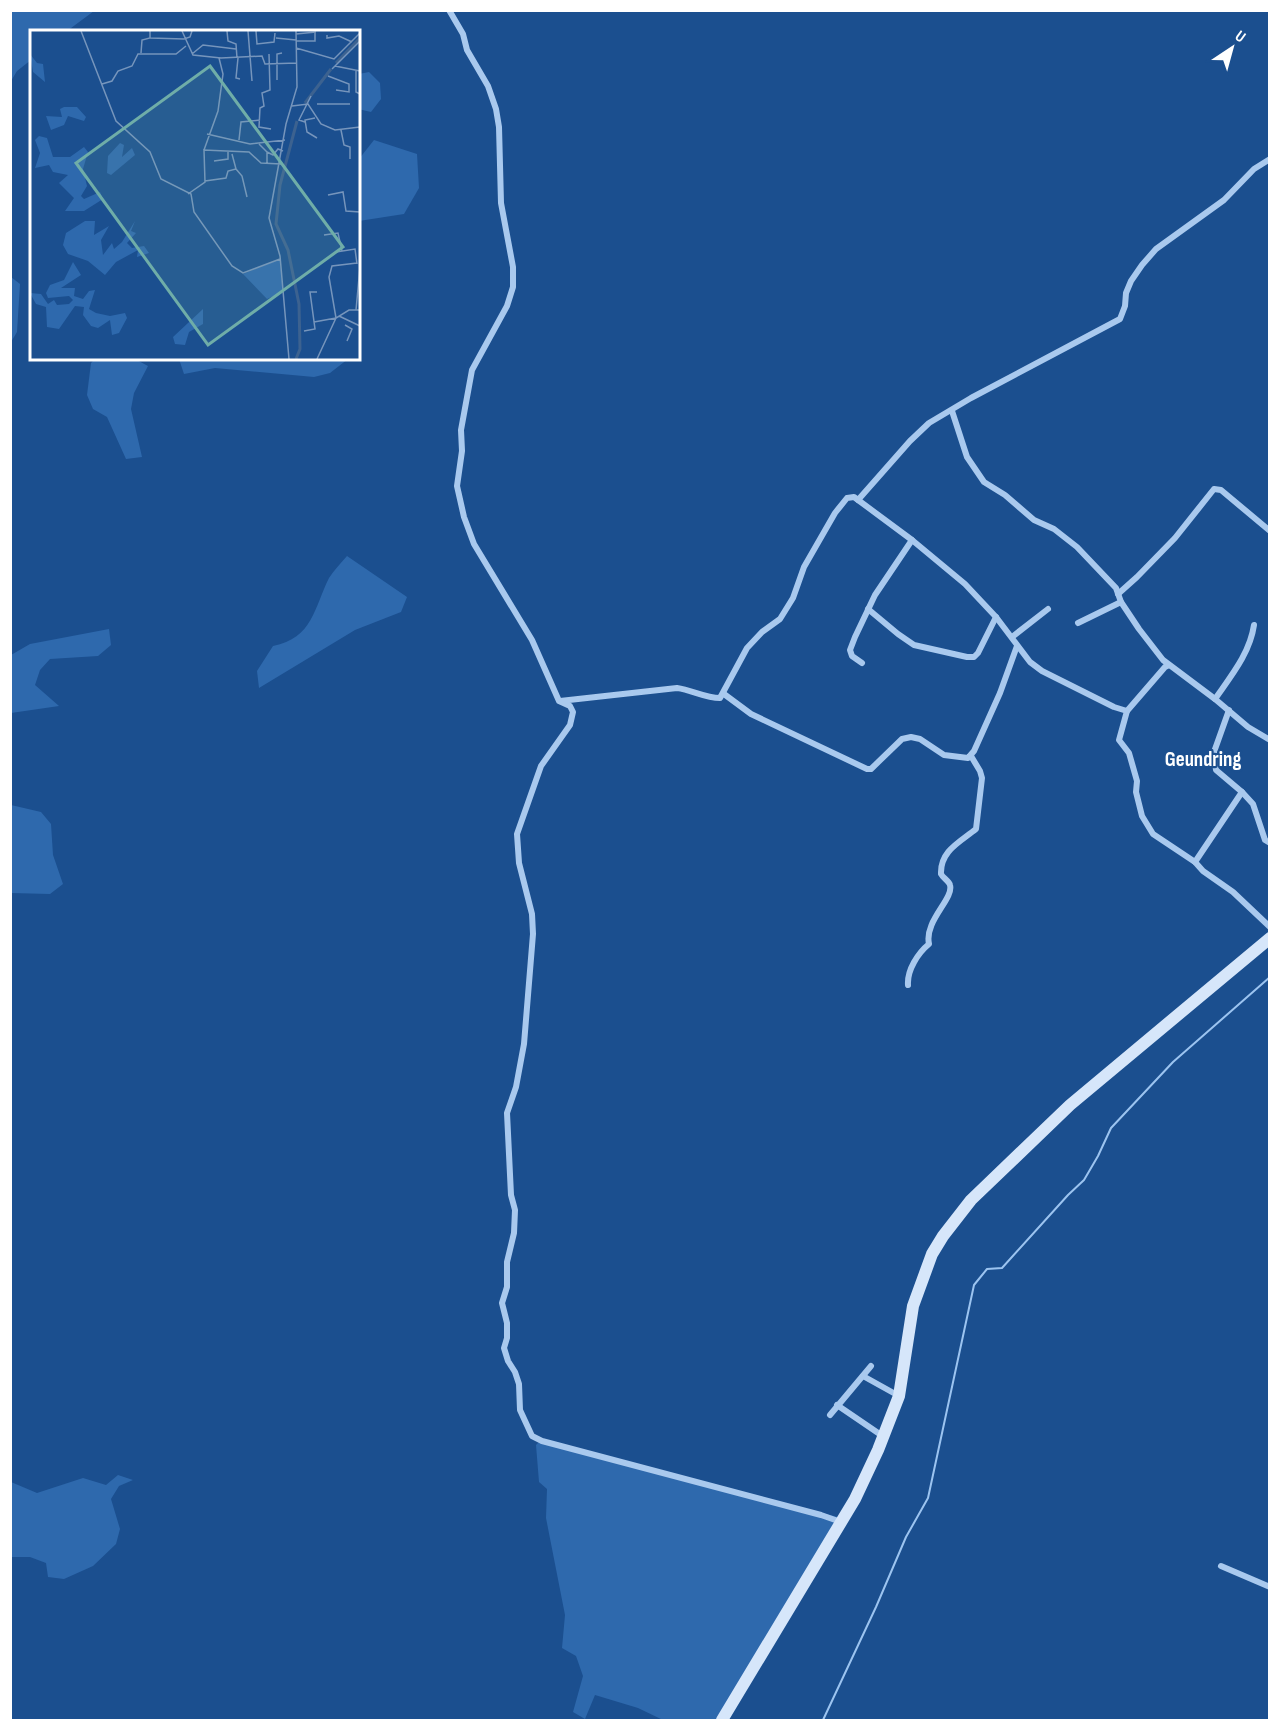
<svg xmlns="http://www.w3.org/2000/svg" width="1280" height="1731" viewBox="0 0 1280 1731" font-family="'Sofia Sans Condensed',sans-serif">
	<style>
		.green { fill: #2e69ad }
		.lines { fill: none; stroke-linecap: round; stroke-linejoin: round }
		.stream { stroke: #9cc4f0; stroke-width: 2 }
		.street { stroke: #a9c9ee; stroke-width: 6 }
		.secondary { stroke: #d6e6fa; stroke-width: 12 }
		.labels { text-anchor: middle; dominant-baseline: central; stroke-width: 4.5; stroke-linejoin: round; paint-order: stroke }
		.quarter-label { font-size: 21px; font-weight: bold; fill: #fff; stroke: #1b4f8f }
		.inset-river { fill: none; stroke: #3c6290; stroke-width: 3 }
		.inset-road { fill: none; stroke: #7695bc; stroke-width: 1.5 }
		.view { fill: #6fada8; fill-opacity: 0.15; stroke: #6fada8; stroke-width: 3 }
		.inset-edge { fill: none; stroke: #fff; stroke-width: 3 }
	</style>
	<rect width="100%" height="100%" fill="#1b4f8f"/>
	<g class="green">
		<polygon points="11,10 94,10 94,11 67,31 32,32 31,60 17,71 11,81"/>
		<polygon points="369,72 380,83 381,99 371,112 358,109 359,74"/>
		<polygon points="374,140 417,154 419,188 404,214 359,221 359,159"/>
		<polygon points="11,277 20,284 17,332 11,342"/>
		<polygon points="95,359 135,359 148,366 134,393 131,409 142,457 126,459 107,417 93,409 87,395 91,363"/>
		<polygon points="179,359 180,358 348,359 330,373 314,377 215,368 184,374"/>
		<path d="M347 556 407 597 401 612 355 630 259 688 257 671 273 646C313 638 314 608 329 578 334 570 341 563 347 556Z"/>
		<polygon points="109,629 111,645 98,656 50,659 40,670 35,685 59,706 11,713 11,655 30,644"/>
		<polygon points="11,805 41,812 51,824 53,855 63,884 50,894 11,893"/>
		<polygon points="540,1441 682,1479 842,1518 719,1720 663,1720 638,1708 595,1695 585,1719 573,1712 583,1676 576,1656 562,1648 565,1615 546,1518 547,1489 539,1482 536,1445"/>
		<polygon points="118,1475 133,1480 119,1486 111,1499 120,1529 116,1544 93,1566 64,1579 48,1577 46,1563 30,1557 11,1557 11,1482 37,1493 83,1478 106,1485"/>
	</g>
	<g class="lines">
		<polyline class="stream" points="823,1720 876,1607 906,1537 928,1498 974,1285 987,1269 1002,1268 1068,1195 1084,1180 1098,1156 1111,1128 1173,1062 1270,977"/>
		<g class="street">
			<polyline points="449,10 463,34 467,50 488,86 496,109 499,127 501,203 513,267 513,287 507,306 472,370 461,430 462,451 457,486 464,517 474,544 532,640 559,701 570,706 573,712 570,725 541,766 517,834 519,863 532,914 533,934 524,1044 516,1087 507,1113 511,1195 515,1210 514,1233 507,1262 507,1287 502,1303 507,1323 507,1338 504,1348 508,1361 515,1372 519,1384 520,1410 532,1436 542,1441 821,1515 841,1522"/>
			<polyline points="952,411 967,457 984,482 1005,495 1034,520 1054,529 1077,547 1116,588 1121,602 1139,629 1163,660 1215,699 1248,727 1270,740"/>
			<polyline points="858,500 910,441 929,423 971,398 1120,319 1125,306 1126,293 1131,281 1142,265 1156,249 1224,200 1254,169 1270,159"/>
			<polyline points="1118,594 1137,577 1175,538 1214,489 1221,490 1270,531"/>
			<polyline points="868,609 898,634 914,645 967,657 974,657 978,653 996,617"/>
			<polyline points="1078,623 1121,602"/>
			<polyline points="1012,637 1048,609"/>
			<polyline points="862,663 852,656 850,650 855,637 875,595 912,540"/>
			<polyline points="724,694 751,714 867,769 871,769 902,739 911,737 920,739 944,755 968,758 974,751 1000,693 1017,646"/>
			<path d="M1215 699C1231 676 1250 653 1254 625"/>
			<path d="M560 701 677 688C692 690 705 698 720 698L747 648 762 632 780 619 793 598 804 567 835 513 847 498 854 497 912 540 965 584 996 617 1030 662 1042 671 1114 707 1127 711 1119 740 1129 753 1137 781 1136 792 1142 816 1153 834 1195 862 1203 871 1233 892 1270 927"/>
			<polyline points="1127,711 1165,667 1169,665"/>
			<polyline points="1242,792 1253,804 1265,840 1270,843"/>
			<polyline points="1195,862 1242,792 1216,770 1214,752 1229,710"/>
			<path d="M908 985C907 970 918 953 929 944 924 921 954 899 950 885 949 881 943 878 941 874 940 851 960 842 976 829L982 778 980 771 971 756"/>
			<polyline points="863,1376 899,1396"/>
			<polyline points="837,1405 884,1437"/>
			<polyline points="830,1415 871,1366"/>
			<polyline points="1221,1566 1270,1587"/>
		</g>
		<polyline class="secondary" points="722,1720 855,1499 878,1450 899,1396 913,1306 932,1254 943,1236 971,1200 1070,1105 1270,938"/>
	</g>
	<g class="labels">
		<g class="quarter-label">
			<text x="1203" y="759">Geundring</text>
		</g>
	</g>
	<g transform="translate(30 30)">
		<rect width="330" height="330" fill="#1b4f8f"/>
		<path d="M0 24 7 33 13 34 15 52 3 42ZM34 77H47L56 87 54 91 38 86 34 95 21 100 16 86 32 87 30 79ZM9 106 17 108 23 127H40L54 117 58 122 53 139 57 156 51 166 54 169 70 162 73 169 54 181H35L44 168 29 153 38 145 23 142 19 135 5 138 10 123 5 110ZM90 113 94 115 92 127 102 118 105 125 81 145 77 143 78 126ZM55 191H65L64 205 79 196 71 210 73 225 82 213 84 219 92 212 105 191 101 201 106 203 97 213 102 218 114 216 119 223 107 227 108 220 86 232 75 245 58 231 38 224 33 215 36 203ZM250 229 253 262 237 269 213 244ZM43 232 51 245 31 258H45L44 266 53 269 59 261 65 260 59 279 66 283 80 286 95 283 97 288 89 303 82 305 80 290 68 298 61 296 53 285 54 277 45 276 29 299 17 297 16 277 6 274 0 263 11 264 18 274 24 270 27 275 39 274 43 270 39 266 18 268 16 263 20 255 34 250ZM173 279V294L159 302 155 315 145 314 143 307Z" fill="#2e69ad"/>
		<path class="inset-river" d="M306 33 330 8M275 73 301 39M266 329 270 319 269 274 258 220 246 194 250 155 267 91"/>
		<path class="inset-road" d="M51 1 86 91 120 122 131 149 161 164 164 182 202 236 213 243 250 229M152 1 163 25 191 28 232 26 235 34 267 33M197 1 198 11 206 14 207 28M218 1 222 51M226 1 227 14 244 12 245 3M266 4 286 2M297 5V8L309 6 322 12M120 8 154 9 160 7 162 1M246 8 266 10M266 11H285V3M266 18 304 29 330 3M111 23 112 10 120 8V1M162 24 173 15 206 19M239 24 240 60 232 63 234 76 230 78 229 97 241 99M208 28 206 48 210 49M305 36 330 41M302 39 330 11M326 41V62L330 64M298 46 319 54V62L306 60M247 50V24L252 23M72 54 82 51 88 41 102 36 108 24H146L156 16M287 74H320M262 76 278 74 291 94 305 100 330 97M285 88 275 90 277 102 287 108M275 92 269 90 281 66M311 100 314 115 320 117V129M177 104 220 114 255 110M209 110 211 92 230 90M229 114 237 122V133M174 120 188 81 193 44 189 28M237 122 243 125 248 119 253 121M184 131 198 129V122M206 139 212 146 217 167M175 151 196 148 198 141 206 139 202 124M158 164 175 152 174 120 219 122 231 133 251 134M298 165 313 162 316 181 330 182M294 205 308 203 312 221M306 222 325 219 327 234M326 280 330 237M309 286 330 296M306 288 299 247 302 236 327 233M284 292 306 288M315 295 322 299 317 311M274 301 285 299 280 262H287M259 329 250 226 239 188 256 94 267 57 266 1M287 329 306 288 319 280H330"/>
		<path class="view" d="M180 36 313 217 178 315 46 133Z"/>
		<rect width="330" height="330" class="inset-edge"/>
	</g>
	<rect width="1280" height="1731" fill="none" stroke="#ffffff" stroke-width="24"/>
	<g transform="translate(1232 48) rotate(36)" stroke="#1b4f8f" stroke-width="4.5" paint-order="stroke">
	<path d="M0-4.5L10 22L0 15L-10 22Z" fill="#ffffff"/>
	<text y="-9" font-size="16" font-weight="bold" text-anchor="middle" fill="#ffffff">U</text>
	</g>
</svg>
